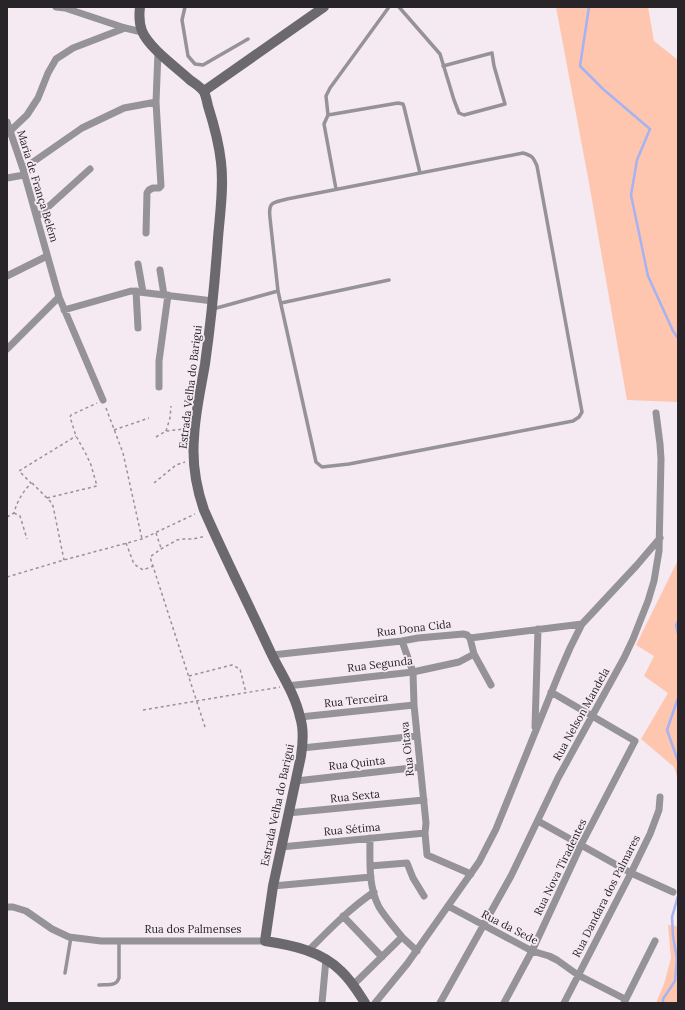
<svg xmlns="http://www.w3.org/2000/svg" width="685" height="1010" font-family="Lora,serif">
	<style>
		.green { fill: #ffc6af }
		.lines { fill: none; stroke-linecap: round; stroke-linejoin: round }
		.stream { stroke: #a5b3f2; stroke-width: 2.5 }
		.path { stroke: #999196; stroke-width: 1.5; stroke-dasharray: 3 3; stroke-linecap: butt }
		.lane { stroke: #959397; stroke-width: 3.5 }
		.street { stroke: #959397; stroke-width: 7 }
		.secondary { stroke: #6b686e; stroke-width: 10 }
		.labels { text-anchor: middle; stroke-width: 3.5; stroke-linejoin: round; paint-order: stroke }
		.street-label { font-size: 11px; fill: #282427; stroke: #f5eaf1 }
	</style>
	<rect width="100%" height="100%" fill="#f5eaf1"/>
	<path class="green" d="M556 7H648L654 41 678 60V402L627 400 589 183Z
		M678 560V780L674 767 641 739 668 693 644 676 654 656 636 645Z
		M668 925 678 926V1003H656L664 984 671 958Z"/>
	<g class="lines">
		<path class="stream" d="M589 7 580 66 603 89 650 129 637 160 631 195 648 276 673 331 678 338
			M678 621 676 625 678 634
			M678 698 667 730 678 761
			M663 1003V999L675 981 677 959 673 936 672 917 678 896"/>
		<path class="path" d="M106 408 123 453 142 539
			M114 430 149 418
			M166 431 170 418 171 406
			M156 437 166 431 184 429
			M32 483 50 501 53 506 64 560
			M154 483 176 465 185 462
			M47 498 97 486 91 465 86 454 76 436 70 417 71 415 97 403
			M14 513 20 516 27 539
			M7 517 14 513C17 501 23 492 31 483L19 471 76 436
			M156 533 161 548
			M126 543 134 564 143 570 153 566
			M7 577 64 560 142 539 195 514
			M189 676 232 665 240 669 246 693
			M143 710 280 687
			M205 727 150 557 161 549 177 540 182 539H193L206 536"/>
		<path class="lane" d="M185 7 182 20 188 56 195 64 203 65 248 39
			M399 7 440 54 454 100 459 113 464 115 505 104 494 66 492 53 443 66
			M328 115 398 103 403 104 404 107 420 173
			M523 153C533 156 533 157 537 166L582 412 579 417 573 421 349 464 322 467 316 462 278 291 270 218C268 201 273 203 287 199Z
			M336 189 324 124 328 115 326 96 330 88 389 7
			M281 303 389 280
			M213 309 278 291
			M65 973 71 937
			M99 985C107 984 116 987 119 978V941"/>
		<path class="street" d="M56 7 65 8 125 28 142 32
			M7 122 23 169 59 297 7 349
			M8 133 27 115 38 98 48 73 56 59 73 48 125 28
			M23 169 82 128 124 108 156 102
			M7 178 24 175
			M37 217 90 169
			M146 233 147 193 149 190 153 188H159L161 186 156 102 158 52
			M138 264 143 292
			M160 270 164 295
			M7 276 47 256
			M136 291 138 328
			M59 297 103 400
			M64 310 131 291 213 301
			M159 387V361L168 295
			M470 638 474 654 491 685
			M402 641 413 672 414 705 426 823 425 833 427 855 471 874
			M272 655 402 641 418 638 463 634 467 635 470 638 582 624
			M287 686 413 672 459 662 474 654
			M300 717 414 705
			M535 727 538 629
			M302 748 417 736
			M296 781 420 767
			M288 813 424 800
			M538 821 631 873 673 892
			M281 847 425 833
			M370 866 407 863 413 878 424 896
			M273 886 371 877
			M448 906 532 951 549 956 557 960 578 975 625 999
			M7 907H13L26 911 52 929 69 937 101 941H265
			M343 916 382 957
			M402 937 417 951
			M308 951C329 930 349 909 374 892
			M353 985 402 937C394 927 385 917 379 907 368 886 370 861 370 838
			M322 1003 326 959
			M375 1003 407 964 479 862 496 829 560 671 570 648 582 624 637 565 660 538
			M440 1003 511 876 558 778 624 658 633 639 648 601 654 581 659 551 661 459 660 444 656 413
			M504 1003 532 951 581 845 635 741 551 692
			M564 1003 631 873 650 834 659 810 660 797
			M624 1003 655 941"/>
		<path class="secondary" d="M140 7C139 15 139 23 142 31 149 48 176 67 190 80 194 83 201 87 204 92 206 96 207 102 208 106 214 125 219 143 221 162 224 187 220 213 218 238 215 280 211 322 205 364 201 388 195 413 194 438 192 463 196 487 204 510 225 558 249 605 271 653 281 674 295 694 300 717 304 729 303 743 301 756L273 886 265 941C292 945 321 951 341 971 351 980 358 992 365 1003
			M204 91 324 7"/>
	</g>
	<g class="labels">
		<g class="street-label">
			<text transform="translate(38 186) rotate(73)" y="4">Maria de França Belém</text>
			<text transform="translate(190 387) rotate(-83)" y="4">Estrada Velha do Barigui</text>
			<text transform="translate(414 628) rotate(-7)" y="4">Rua Dona Cida</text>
			<text transform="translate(380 664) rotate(-7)" y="4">Rua Segunda</text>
			<text transform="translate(356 700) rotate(-6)" y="4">Rua Terceira</text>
			<text transform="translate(581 714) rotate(-61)" y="4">Rua Nelson Mandela</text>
			<text transform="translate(407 749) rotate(-96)" y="4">Rua Oitava</text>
			<text transform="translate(357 763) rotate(-6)" y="4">Rua Quinta</text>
			<text transform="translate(355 796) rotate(-6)" y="4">Rua Sexta</text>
			<text transform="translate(277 805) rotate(-78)" y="4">Estrada Velha do Barigui</text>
			<text transform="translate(352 829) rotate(-5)" y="4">Rua Sétima</text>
			<text transform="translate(560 867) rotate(-64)" y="4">Rua Nova Tiradentes</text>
			<text transform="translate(606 896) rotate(-63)" y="4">Rua Dandara dos Palmares</text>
			<text transform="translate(510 927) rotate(27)" y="4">Rua da Sede</text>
			<text x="193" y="933">Rua dos Palmenses</text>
		</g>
	</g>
	<rect width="685" height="1010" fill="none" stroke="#282427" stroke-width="16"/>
</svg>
